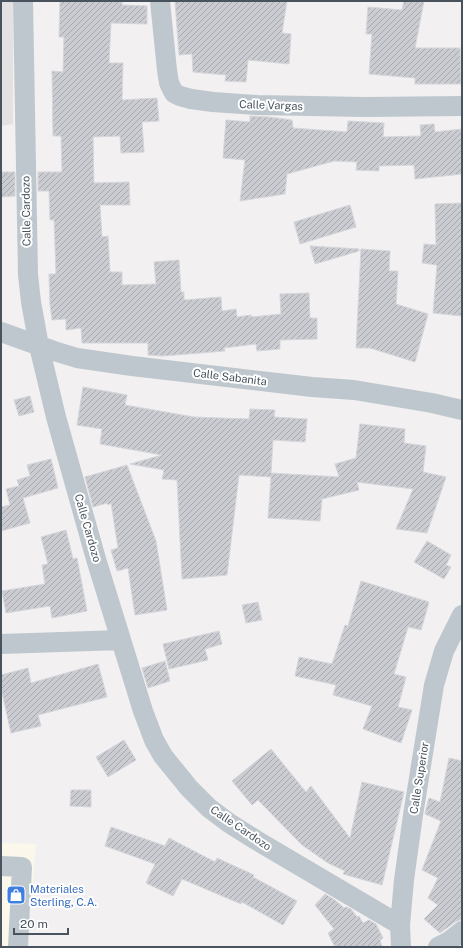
<svg xmlns="http://www.w3.org/2000/svg" width="463" height="948" font-family="'Public Sans',sans-serif">
	<style>
		.commercial { fill: #fcf7eb }
		.education { fill: #e3e1e2 }
		.building { fill: url(#building-hatch); stroke: #d4d6db }
		.lines { fill: none; stroke-linecap: round; stroke-linejoin: round }
		.minor { stroke: #bec7ce; stroke-width: 20 }
		.labels { text-anchor: middle; stroke-width: 4; stroke-linejoin: round; paint-order: stroke }
		.street-label { font-size: 11px; fill: #48535d; stroke: #fff }
		.shop-label { font-size: 11px; fill: #366cbe; stroke: #fff; text-anchor: start }
	</style>
	<defs>
		<pattern id="building-hatch" width="6" height="6" patternUnits="userSpaceOnUse"><rect width="6" height="6" fill="#caccd2"/><path d="M-1 1l2-2M0 6l6-6M5 7l2-2" fill="none" stroke="#a6a8ae"/></pattern>
	</defs>
	<rect width="100%" height="100%" fill="#f2f0f0"/>
	<path class="commercial" d="M1 843 36 844 27 947H1Z"/>
	<path class="education" d="M1 1H13V124L1 126Z"/>
	<path class="building" d="M60 1H122V5L147 6V24L111 23 109 63H123L122 100 157 98 159 121 142 122 144 152 121 153 120 136 93 137 94 183 129 182 130 205H100L102 237 108 236 110 272H122V285L156 284 154 262 179 260 181 292H184V300L221 297 222 311 236 309 237 317 251 315 252 317 281 314 280 294 309 293 310 318H317V339L280 340V349L257 351 256 344 224 348 225 351 163 356 148 355V343H82L81 328 66 330V319L52 320 50 305 49 274H56L54 220H50L49 191H38V172H62L61 136H53L52 71 63 72 64 37H59Z
		M175 1H287L282 33 291 34 289 64 248 60 246 82 225 81 226 75 193 72 192 54 179 55Z
		M404 1H424L415 48H460L461 84H415V78L369 74 372 34H366L368 7 402 10Z
		M250 116 269 117 292 120 293 128 347 132 348 121 384 123 383 137 421 136 420 125 434 124 435 132 462 129V174L415 179 414 165 379 166V171L356 170 357 162 334 161 287 174 285 194 240 201 245 160 223 158 226 120 250 122Z
		M1 172H15V196L1 197Z
		M462 203V316L433 313 437 265 422 263 424 244 436 245 435 204Z
		M350 205 356 227 300 244 294 222Z
		M310 246 359 249V251L315 264Z
		M361 249 390 251 389 271H398L396 304 428 314 415 362 370 348H356Z
		M83 387 127 395 125 405 194 417 249 419 250 409 275 410 274 417 307 419 305 442 273 440 271 473 339 477 335 464 356 458 360 424 405 429 404 443 426 446 423 472 446 477 427 533 396 529 413 489 357 482 359 490 322 499 320 521 268 518 271 477 239 475 227 575 182 579 177 480 162 479 164 470 130 464 162 455 100 444 102 429 77 425Z
		M30 396 34 412 19 416 14 400Z
		M51 459 58 488 23 498 30 523 1 531V507L10 505 6 489 19 486 17 480 30 476 27 465Z
		M127 465 156 541 167 610 135 615 128 568 117 571 111 550 118 548 111 503 108 505 107 503 93 507 85 477Z
		M66 530 73 559 77 558 87 611 52 618 50 606 6 613 2 591 45 584 42 565 48 564 41 537Z
		M427 541 451 555 446 565 451 567 444 579 414 562Z
		M361 581 429 602 421 630 408 627 394 674 406 677 398 707 412 710 401 743 363 729 372 706 333 695 336 685 295 676 299 657 332 664 345 625 348 626Z
		M258 602 262 620 246 623 242 605Z
		M219 631 222 644 205 649 208 660 169 669 163 644Z
		M165 661 170 681 148 688 142 668Z
		M98 664 107 697 38 715 41 726 11 733 1 688V675L28 668 31 683Z
		M124 740 136 760 108 777 96 757Z
		M271 749 306 792 311 786 350 838 362 782 404 792 382 885 343 874 345 871 328 863 302 845 258 800 252 805 232 781Z
		M449 758 462 761V919L455 922 440 933 424 919 438 905 428 898 438 878 422 870 441 821 425 814V813L429 798 440 802Z
		M71 790H91V807L70 806Z
		M111 827 165 846 169 838 215 862 217 858 254 875 253 877 297 901 283 925 242 902 241 904 182 879 173 896 146 883 155 864 105 846Z
		M325 894 335 900 344 908 346 907 351 909 357 917 359 916 363 923 369 920 376 924 383 938 380 940 382 947H335L328 933 334 929 315 905Z"/>
	<g class="lines">
		<path class="minor" d="M23 1 28 275 31 302 39 346 56 417 96 559 143 711 154 740 163 756 189 788 209 808 229 823 256 840 400 925
			M160 1 167 70 169 83 174 93 180 96 191 99 213 102 257 105 364 107 462 106
			M1 332 54 351 77 358 132 366 312 387 354 390 432 403 462 410
			M1 644 121 640
			M1 866 22 867 18 947
			M401 947 400 925 404 880 413 815 434 685 444 651 462 615
			M438 947 448 942 462 931"/>
	</g>
	<defs>
		<g id="shop-square" transform="scale(1)"><rect x="-9" y="-9" width="18" height="18" rx="4" fill="#3f7fe0" stroke="#fff"/><path d="M-5-2.5h2.3a2.7 3.5 0 0 1 5.4 0H5L5.5 6h-11ZM-1.5-2.5h3a1.5 2.3 0 0 0-3 0Z" fill="#fff"/></g>
	</defs>
	<g fill-rule="evenodd">
		<use href="#shop-square" x="16" y="895"/>
	</g>
	<g class="labels">
		<g class="street-label">
			<text transform="translate(271 105) rotate(2)" y="4">Calle Vargas</text>
			<text transform="translate(26 211) rotate(-91)" y="4">Calle Cardozo</text>
			<text transform="translate(230 377) rotate(7)" y="4">Calle Sabanita</text>
			<text transform="translate(88 528) rotate(74)" y="4">Calle Cardozo</text>
			<text transform="translate(419 778) rotate(-81)" y="4">Calle Superior</text>
			<text transform="translate(241 828) rotate(34)" y="4">Calle Cardozo</text>
		</g>
		<g class="shop-label">
			<text x="30" y="893">Materiales<tspan x="30" dy="13">Sterling, C.A.</tspan></text>
		</g>
	</g>
	<rect width="463" height="948" fill="none" stroke="#48535d" stroke-width="4"/>
	<path d="M14 928v6h54v-6" fill="none" stroke="#48535d" stroke-width="2"/>
	<text x="20" y="928" font-size="12" fill="#48535d" stroke="#ffffff" stroke-width="3" paint-order="stroke">20 m</text>
</svg>
